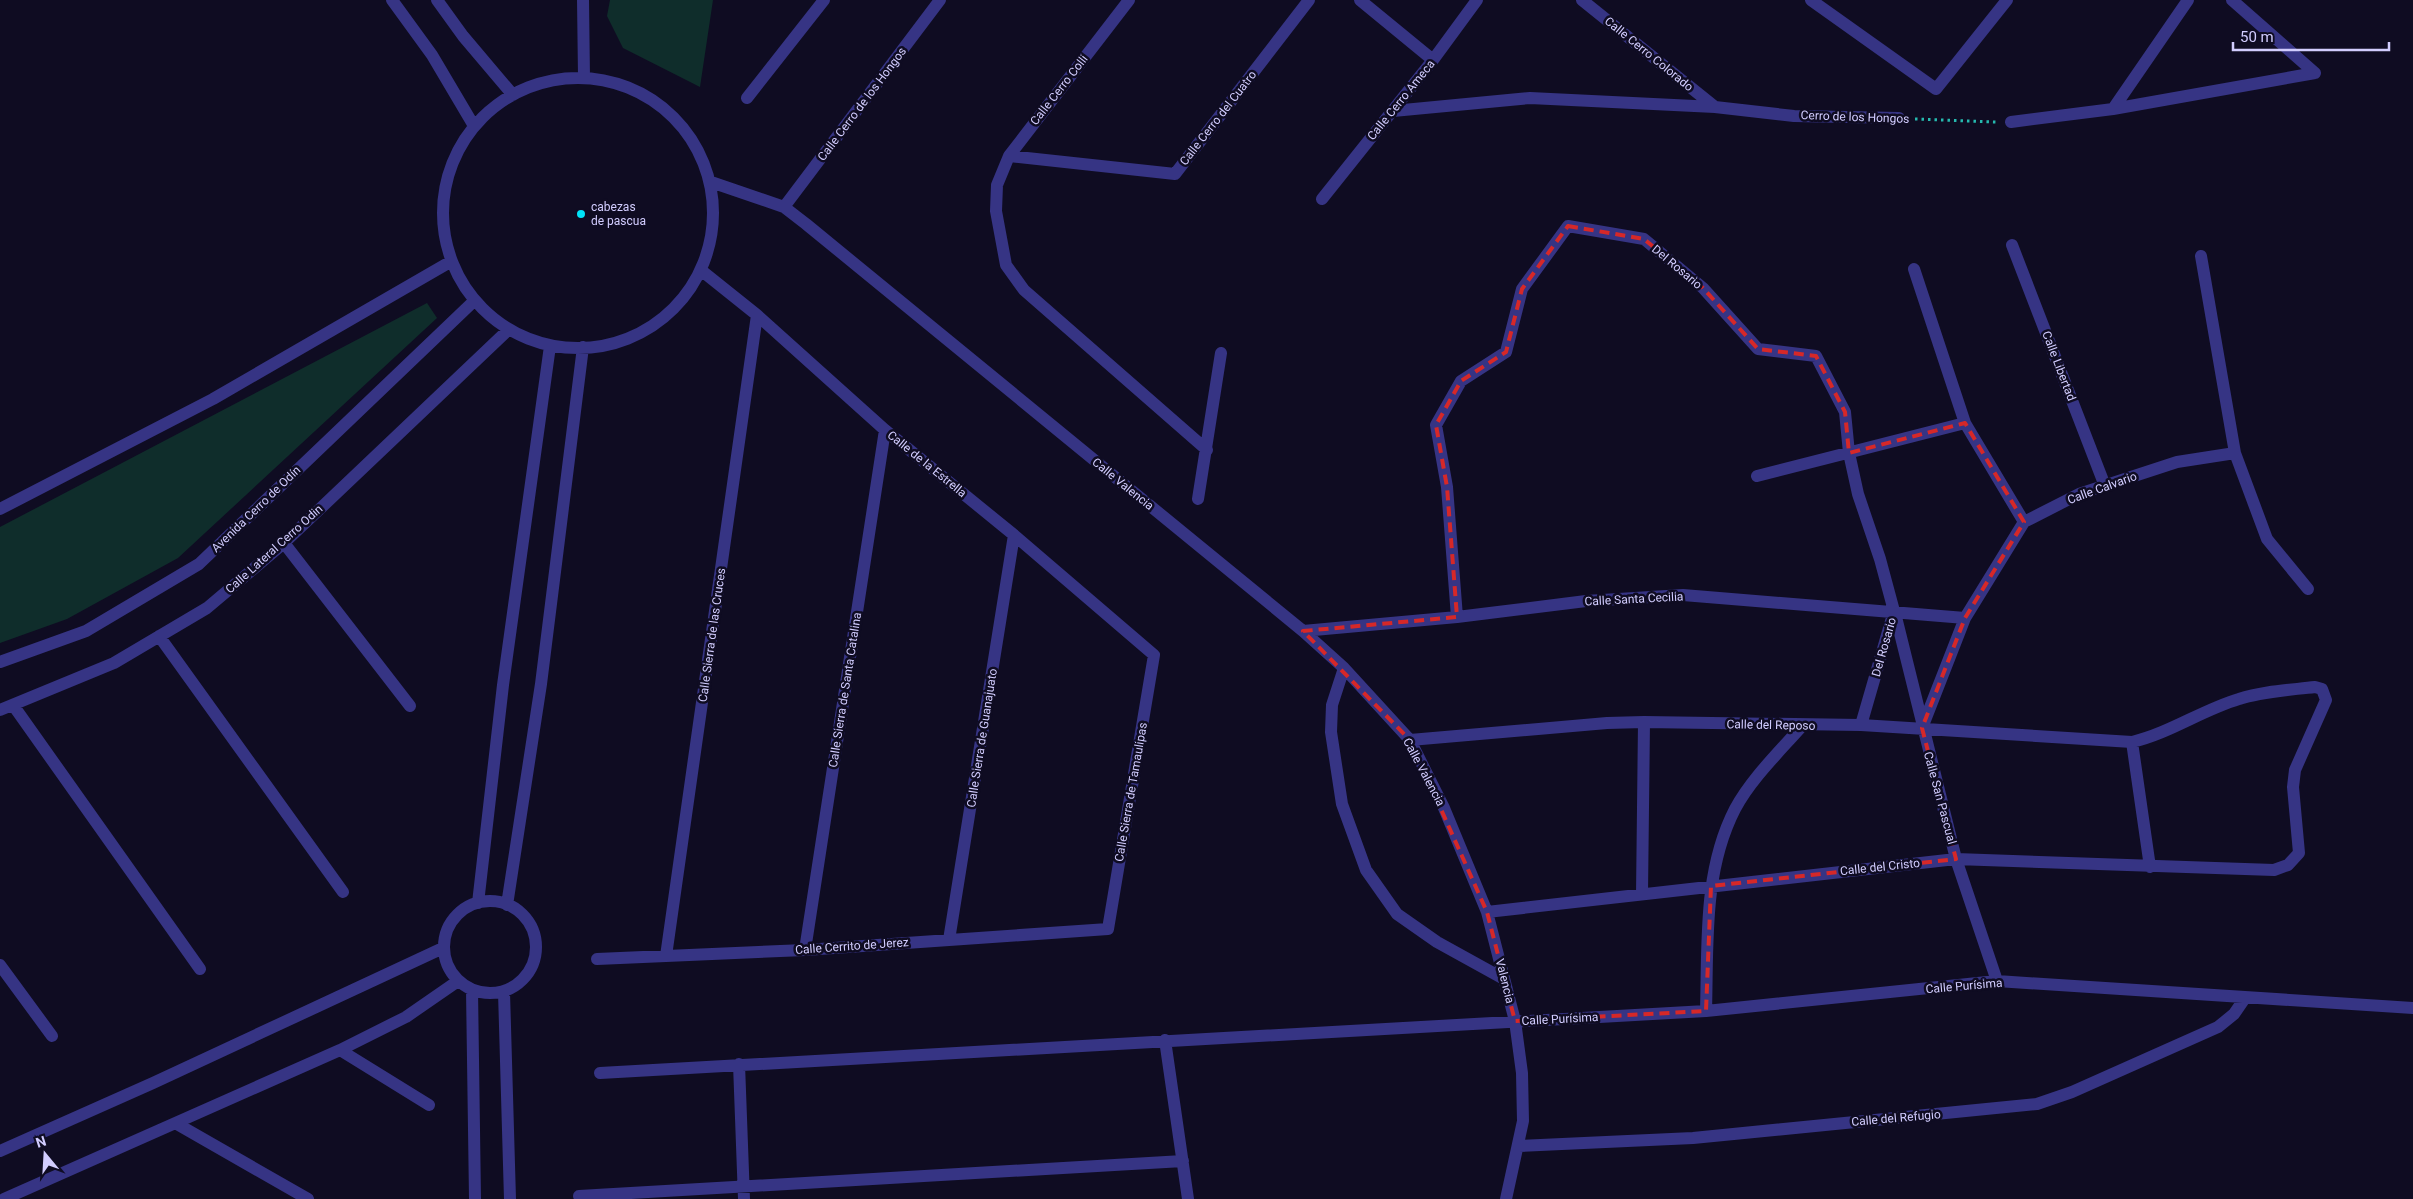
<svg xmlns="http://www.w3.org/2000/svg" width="2413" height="1199" font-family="Roboto,sans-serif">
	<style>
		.green { fill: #0f2d2b }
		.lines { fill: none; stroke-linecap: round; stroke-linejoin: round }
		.path { stroke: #26baaf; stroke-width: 3; stroke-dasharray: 2.5 4; stroke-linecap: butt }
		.minor { stroke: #363484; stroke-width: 12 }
		.marked { fill: none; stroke: #d62828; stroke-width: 4; stroke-dasharray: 10 6; stroke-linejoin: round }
		.poi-dot { fill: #00e3f8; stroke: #0f0c22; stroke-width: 2 }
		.labels { text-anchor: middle; stroke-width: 5; stroke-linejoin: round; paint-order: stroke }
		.street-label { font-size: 12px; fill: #d2cdff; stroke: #0f0c22 }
		.poi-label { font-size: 12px; fill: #d2cdff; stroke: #0f0c22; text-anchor: start }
	</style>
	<rect width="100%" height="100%" fill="#0f0c22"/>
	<path class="green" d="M610 0H713L700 87 623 48 607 16Z
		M427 303 437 318 178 558 67 619 0 643V527Z"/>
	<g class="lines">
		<path class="path" d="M1915 119 1996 122"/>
		<path class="minor" d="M392 0 432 55 474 126
			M437 0 463 36 513 95
			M583 0 584 77
			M1129 0 1009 156 997 185 996 211 1006 265 1024 290 1207 450
			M1360 0 1433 60
			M1582 0 1715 107
			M1811 0 1936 89 2007 0
			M2232 0 2315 73
			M443 213a135 135 0 1 1 270 0a135 135 0 1 1-270 0Z
			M747 98 824 0
			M2113 109 2188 0
			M1393 111 1530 98 1715 107 1794 116 1899 118
			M2011 122 2113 109 2315 73
			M1009 156 1175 174 1309 0
			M711 182 784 207 806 224 1303 631 1344 668 1410 740 1444 808 1487 912 1515 1021 1522 1073 1523 1121 1506 1199
			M1322 199 1433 60 1477 0
			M784 207 940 0
			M2012 245 2105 486
			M2201 256 2235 453
			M1914 269 1965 423
			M1757 476 1965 423 2024 522
			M1198 499 1221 353
			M0 509 213 399 450 262
			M284 543 410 706
			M1895 613 1956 859 1997 981
			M1457 617 1447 487 1436 425 1461 381 1506 352 1522 289 1568 226 1644 239 1703 288 1758 349 1816 356 1845 412 1849 453 1858 494 1880 559 1894 611 1861 725
			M1303 631 1457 617 1586 601 1683 595 1965 618
			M159 636 343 892
			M0 662 86 631 199 564 474 301
			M1344 668 1332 705 1331 732 1342 804 1366 870 1397 914 1437 942 1504 979
			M13 705 200 969
			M0 710 114 663 207 608 284 543 508 330
			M1922 728 1965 618 2024 522 2079 494 2177 462 2235 453 2267 539 2308 589
			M1410 740 1607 723 1644 722 1861 725 2132 742C2170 733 2202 710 2239 699 2263 691 2290 690 2315 687L2322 689 2326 700 2295 770 2293 787 2299 853 2288 865 2274 870 1956 859 1487 912
			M2132 742 2150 867
			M1642 894 1644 722
			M444 947a46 46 0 1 1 92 0a46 46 0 1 1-92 0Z
			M478 903 503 685 550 346
			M507 905 541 684 583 347
			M949 940 1014 535
			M805 950 885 430
			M666 956 757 315
			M597 959 805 950 1108 929 1154 655 1014 535 885 430 757 315 702 271
			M0 965 52 1036
			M472 990 475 1199
			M504 992 510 1199
			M1706 1011C1708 944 1703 871 1735 809 1751 779 1779 752 1802 726
			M1165 1040 1188 1199
			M340 1050 429 1105
			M739 1064 744 1199
			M600 1073 1706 1011 1997 981 2413 1008
			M177 1124 308 1199
			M1519 1146 1693 1138 2037 1104 2072 1092 2218 1027 2234 1014 2245 998
			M0 1151 153 1083 443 948
			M579 1196 1183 1161
			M4 1199 340 1050 406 1017 458 981"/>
	</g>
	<path class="marked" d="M1568 226 1644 239 1703 288 1758 349 1816 356 1845 412 1849 453 1965 423 2024 522 1965 618 1922 728 1956 859 1711 886 1706 1011 1515 1021 1487 912 1410 740 1303 631 1457 617 1447 487 1436 425 1461 381 1506 352 1522 289Z"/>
	<circle class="poi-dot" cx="581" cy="214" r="5"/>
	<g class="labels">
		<g class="street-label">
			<text transform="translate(1649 54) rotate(39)" y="4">Calle Cerro Colorado</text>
			<text transform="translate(1059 90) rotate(-52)" y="4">Calle Cerro Colli</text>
			<text transform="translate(1401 100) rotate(-51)" y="4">Calle Cerro Ameca</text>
			<text transform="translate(862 104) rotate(-53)" y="4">Calle Cerro de los Hongos</text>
			<text transform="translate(1855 117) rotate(2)" y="4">Cerro de los Hongos</text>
			<text transform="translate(1218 118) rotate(-52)" y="4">Calle Cerro del Cuatro</text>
			<text transform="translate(1677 267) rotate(40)" y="4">Del Rosario</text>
			<text transform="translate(2059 366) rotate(69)" y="4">Calle Libertad</text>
			<text transform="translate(927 464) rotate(39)" y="4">Calle de la Estrella</text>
			<text transform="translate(1123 484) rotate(39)" y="4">Calle Valencia</text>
			<text transform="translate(2102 488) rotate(-20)" y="4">Calle Calvario</text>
			<text transform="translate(256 509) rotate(-44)" y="4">Avenida Cerro de Odín</text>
			<text transform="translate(274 549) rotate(-42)" y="4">Calle Lateral Cerro Odin</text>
			<text transform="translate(1634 599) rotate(-3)" y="4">Calle Santa Cecilia</text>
			<text transform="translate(712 635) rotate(-82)" y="4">Calle Sierra de las Cruces</text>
			<text transform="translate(1884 647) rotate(-74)" y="4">Del Rosario</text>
			<text transform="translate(845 690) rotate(-81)" y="4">Calle Sierra de Santa Catalina</text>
			<text transform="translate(1771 725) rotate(1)" y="4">Calle del Reposo</text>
			<text transform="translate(982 738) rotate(-81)" y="4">Calle Sierra de Guanajuato</text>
			<text transform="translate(1424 772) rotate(62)" y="4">Calle Valencia</text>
			<text transform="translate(1131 792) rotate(-80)" y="4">Calle Sierra de Tamaulipas</text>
			<text transform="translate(1940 798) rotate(75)" y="4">Calle San Pascual</text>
			<text transform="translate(1880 867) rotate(-6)" y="4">Calle del Cristo</text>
			<text transform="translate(852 946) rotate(-4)" y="4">Calle Cerrito de Jerez</text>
			<text transform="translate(1505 981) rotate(76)" y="4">Valencia</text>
			<text transform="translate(1964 986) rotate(-5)" y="4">Calle Purísima</text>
			<text transform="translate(1560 1019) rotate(-3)" y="4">Calle Purísima</text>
			<text transform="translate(1896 1118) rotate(-5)" y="4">Calle del Refugio</text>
		</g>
		<g class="poi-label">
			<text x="591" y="211">cabezas<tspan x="591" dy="14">de pascua</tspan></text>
		</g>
	</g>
	<g transform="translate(45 1154) rotate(342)" stroke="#0f0c22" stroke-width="4" paint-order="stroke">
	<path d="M0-4L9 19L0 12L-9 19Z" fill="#d2cdff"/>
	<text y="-8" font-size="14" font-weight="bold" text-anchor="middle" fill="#d2cdff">N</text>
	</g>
	<path d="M2233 42v8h156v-8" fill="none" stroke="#d2cdff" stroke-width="2.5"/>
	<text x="2240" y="42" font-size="15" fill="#d2cdff" stroke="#0f0c22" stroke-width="4" paint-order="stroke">50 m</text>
</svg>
